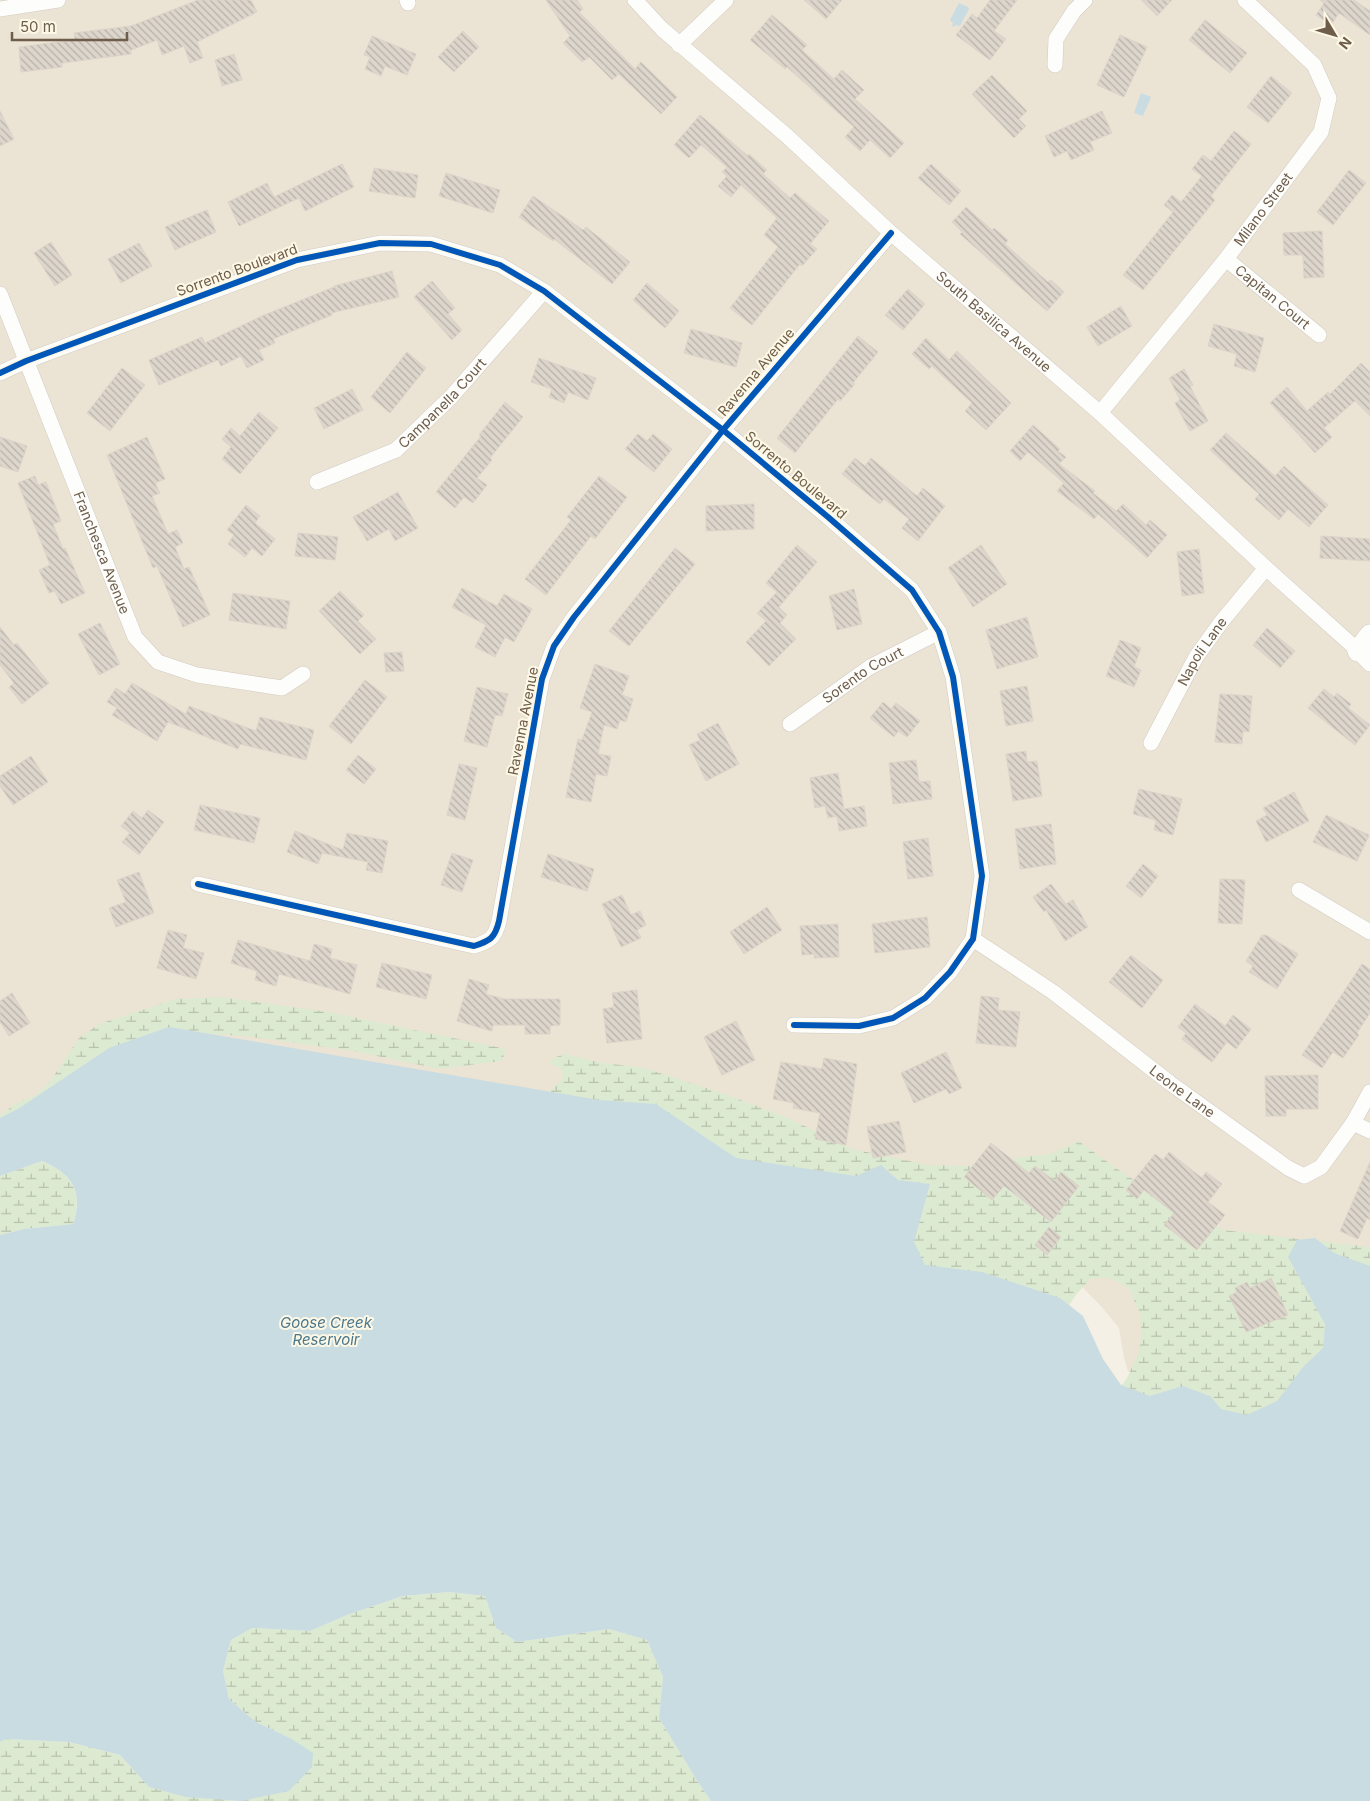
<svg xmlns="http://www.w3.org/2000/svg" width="1370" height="1801" font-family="Inter,sans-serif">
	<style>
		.residential { fill: #ebe3d3 }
		.wetland { fill: url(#wetland-marsh) }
		.water { fill: #c9dce2 }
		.building { fill: url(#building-back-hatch); stroke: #dcd4c9 }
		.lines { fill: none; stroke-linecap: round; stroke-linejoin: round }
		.street-casing { stroke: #d2ccc2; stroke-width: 16 }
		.secondary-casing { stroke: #d3cec3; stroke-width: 22 }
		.street { stroke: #fdfdfb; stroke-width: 15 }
		.secondary { stroke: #fdfdfb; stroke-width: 21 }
		.cycleway-casing { stroke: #fdf8e6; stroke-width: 9 }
		.cycleway { stroke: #0057b8; stroke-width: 6 }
		.labels { text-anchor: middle; stroke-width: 4; stroke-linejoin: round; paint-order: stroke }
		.street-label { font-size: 14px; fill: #6e5d4a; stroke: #fdf8e6 }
		.water-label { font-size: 15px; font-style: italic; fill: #4c788d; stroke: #fdf8e6 }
	</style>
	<defs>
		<pattern id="wetland-marsh" width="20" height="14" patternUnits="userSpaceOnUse" patternTransform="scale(1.25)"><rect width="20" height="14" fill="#ddead2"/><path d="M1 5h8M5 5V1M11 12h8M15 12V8" fill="none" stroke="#b7c1ac"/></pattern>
		<pattern id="building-back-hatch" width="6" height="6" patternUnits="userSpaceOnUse" patternTransform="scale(1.25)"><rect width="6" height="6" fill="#ddd6cc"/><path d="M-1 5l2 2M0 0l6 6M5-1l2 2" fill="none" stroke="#b7b1a8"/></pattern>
	</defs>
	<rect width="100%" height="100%" fill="#f4f0e6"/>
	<path class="residential" d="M0 0H1370V1266L1143 1380 1128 1371 1124 1358 1119 1328 1100 1305 1064 1269 595 1091 18 1109 0 1118Z"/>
	<path class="wetland" d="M222 997 328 1012 506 1049 502 1061 439 1069 353 1051 245 1036 167 1031 0 1134V1116L15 1104 36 1095 51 1080 79 1038 99 1024 176 999Z
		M565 1054 598 1062 644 1068 725 1094 788 1118 852 1149 928 1165 997 1167 1015 1158 1050 1154 1078 1141 1126 1175 1185 1210 1223 1230 1370 1247V1471L1119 1389 1127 1378 1138 1354 1142 1336 1140 1315 1129 1288 1109 1278 1090 1279 1076 1295 1064 1312 1065 1324 535 1122 549 1092 563 1078 561 1068 548 1063 556 1057Z
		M42 1161C73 1175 83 1191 73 1224L24 1229 0 1235V1176Z
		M449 1592 485 1596 496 1628 517 1642 609 1629 647 1640 663 1677 659 1718 696 1779 711 1801H0V1742L6 1739 69 1742 120 1755 149 1787 292 1739 256 1722 229 1699 223 1671 231 1640 252 1628 310 1631 347 1615 403 1596Z"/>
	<path class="water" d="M959 3 968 7 969 9 960 26 955 25 954 27 952 26 953 23 950 20Z
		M1141 93 1151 97 1143 116 1134 113Z
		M169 1027 599 1100 656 1104 736 1158 856 1176 881 1165 898 1180 930 1184 914 1242 925 1265 982 1272 1060 1298 1083 1316 1103 1359 1121 1385 1150 1396 1183 1386 1210 1396 1221 1409 1247 1415 1277 1401 1304 1366 1323 1348 1325 1324 1288 1257 1297 1240 1315 1238 1334 1253 1370 1266V1801H711L696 1779 659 1718 663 1677 647 1640 609 1629 517 1642 496 1628 485 1596 449 1592 403 1596 347 1615 310 1631 252 1628 231 1640 223 1671 229 1699 256 1722 292 1739 313 1753 312 1767 289 1791 241 1801 186 1797 149 1787 120 1755 69 1742 6 1739 0 1742V1235L24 1229 73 1224C84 1191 72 1174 42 1161L0 1176V1118L18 1109 109 1048Z"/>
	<path class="building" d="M198 0H251L257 12 197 42 203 58 190 63 184 46 162 55 157 40 131 50V54L62 63V67L21 72 19 47 75 40 74 33 131 26Z
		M546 0H577L583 9 579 12 635 69 641 62 677 97 661 114 619 74 612 80 589 57 582 62 563 43 570 36Z
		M804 0H842L826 19Z
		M990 0H1017L994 31 1006 39 990 60 956 35 972 14 977 18Z
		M1141 0H1172L1157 16Z
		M1320 0H1354L1370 11V35L1339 13 1331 25 1316 15 1324 3Z
		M772 15 807 45 802 50 834 79 842 70 864 90 855 99 904 143 890 158 870 140 860 151 845 137 854 127 787 67 785 69 750 40Z
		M1205 20 1247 53 1230 73 1189 40Z
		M463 31 479 47 454 72 438 57Z
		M1120 35 1147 47 1124 97 1097 85Z
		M372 36 416 54 407 75 385 66 381 76 365 69 370 57 364 55Z
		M234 54 242 80 222 86 215 60Z
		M992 75 1027 111 1019 119 1026 126 1014 138 972 94Z
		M1271 76 1292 93 1268 123 1247 107Z
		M0 111 14 139 0 146Z
		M1102 111 1112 133 1090 142 1094 150 1071 160 1067 151 1054 157 1045 136Z
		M700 115 748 156 749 154 767 170 763 174 790 198 795 193 829 221 810 244 817 249 802 266 800 264 752 325 730 308 778 247 764 235 777 218 741 185 731 197 718 186 727 176 722 172 727 167 701 145 689 158 674 145Z
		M1234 131 1251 144 1211 196 1215 200 1143 290 1123 275 1173 212 1164 205 1172 195 1181 202 1202 176 1192 169 1203 155 1211 161Z
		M342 164 354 187 305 211 299 198 239 226 228 202 267 183 274 197Z
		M931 164 961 191 949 205 918 178Z
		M374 168 418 175 415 198 369 191Z
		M1349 170 1366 183 1333 225 1317 212Z
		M446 173 500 190 493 213 439 196Z
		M533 196 583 230 586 227 630 262 612 284 554 239 553 241 519 217Z
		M966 207 992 230 994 228 1008 240 1005 244 1048 282 1051 280 1064 292 1047 311 960 234 962 232 952 222Z
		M207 210 216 232 175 250 165 227Z
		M1322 231 1324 277 1304 278 1303 255H1284L1283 233Z
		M51 242 72 275 55 286 34 253Z
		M139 243 152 266 121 283 108 259Z
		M392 271 399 297 331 313 332 315 273 339 275 343 259 350 264 360 247 368 241 356 221 366 218 360 159 385 149 360 202 337 205 343 262 316 334 287V286Z
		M432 281 455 308 448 314 462 330 452 340 414 297Z
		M647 283 679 311 665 328 633 300Z
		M908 289 925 304 903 330 885 315Z
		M1121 306 1132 326 1098 346 1087 327Z
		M1214 324 1264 338 1255 372 1234 366 1237 354 1208 346Z
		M691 329 742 343 736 367 684 353Z
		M858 336 878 352 853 383 855 384 840 401 838 399 795 453 777 438Z
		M926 338 949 360 957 351 1011 403 986 430 965 411 972 403 932 366 929 369 912 354Z
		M407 352 426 368 390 413 371 397Z
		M539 358 596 378 588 400 568 392 564 403 549 397 552 389 531 382Z
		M1361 363 1370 372V416L1355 401 1324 428 1332 437 1315 453 1270 403 1287 387 1307 411 1328 392 1330 394Z
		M122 368 145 385 110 431 87 413Z
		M1184 369 1193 385 1190 386 1208 421 1190 431 1175 403 1180 400 1169 378Z
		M352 389 363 410 324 429 314 408Z
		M505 402 523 417 490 458 492 460 477 478 487 485 473 503 464 497 455 508 436 492 481 436 479 435Z
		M259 412 278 428 240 474 222 459 231 447 222 439 231 428 240 436Z
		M1033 425 1060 449 1058 451 1066 457 1059 464 1095 491 1093 493 1116 511 1123 504 1146 525 1150 520 1167 535 1147 558 1098 514 1094 519 1057 491 1064 483 1028 452 1020 461 1010 451Z
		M1226 433 1275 476 1284 466 1328 505 1309 527 1288 509 1279 520 1255 499 1259 494 1210 450Z
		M638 434 647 441 653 434 672 449 654 472 625 449Z
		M0 437 27 446 18 472 0 466Z
		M147 437 165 479 155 483 160 493 152 496 168 534 177 530 183 543 175 547 184 569 189 567 210 615 183 627 157 566 153 568 107 455Z
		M855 458 865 466 871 458 917 496 923 488 945 506 918 541 902 528 909 519 884 499 880 504 842 474Z
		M35 476 38 485 46 482 61 521 53 524 63 549 65 548 85 593 61 604 55 591 49 593 39 570 50 565 18 483Z
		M599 476 627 497 595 539 591 536 546 595 525 579 571 520 567 517Z
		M398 492 418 528 395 541 389 529 367 541 353 517Z
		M754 504V529L706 531V506Z
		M246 505 260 516 255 523 275 539 262 556 252 548 245 557 228 544 234 535 227 530Z
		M298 533 338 537 335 560 295 556Z
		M1321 536 1370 539V561L1320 558Z
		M797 545 817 562 779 607 787 615 780 623 796 639 769 666 746 642 766 621 757 613 777 592 766 583Z
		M981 545 1007 584 973 607 948 568Z
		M675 548 695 564 629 646 609 631Z
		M1199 549 1204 593 1182 596 1177 552Z
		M462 588 497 606 504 594 532 609 514 642 505 637 495 657 475 647 486 625 452 607Z
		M854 589 862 624 837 630 829 596Z
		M340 591 364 615 358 621 376 639 360 654 319 611Z
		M233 593 290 601 286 629 229 620Z
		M1027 617 1038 657 997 669 986 630Z
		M100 623 120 664 99 675 78 634Z
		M0 627 14 645 17 643 49 683 22 704 9 687 14 683 0 665Z
		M1267 628 1295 651 1280 668 1253 645Z
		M1120 640 1141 648 1134 667 1141 670 1134 687 1106 676Z
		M402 652 404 671 386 672 384 653Z
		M595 664 629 676 622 695 633 699 626 722 620 720 617 729 604 725 598 754 611 756 607 776 596 774 591 802 566 797 578 739 582 740 592 712 580 708Z
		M365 680 387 697 351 744 329 726Z
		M132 683 186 714 189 706 256 731 260 717 314 730 306 760 240 744 238 749 168 722 157 741 112 715 117 708 107 702 116 688 125 694Z
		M1027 686 1033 721 1006 726 1000 691Z
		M477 687 508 694 502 716 495 715 487 747 464 741Z
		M1324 689 1334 697 1337 693 1351 704 1348 708 1370 725 1355 745 1308 708Z
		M1220 694 1252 696 1249 732 1243 731 1242 744 1215 742Z
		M883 702 891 709 896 703 920 721 907 737 898 731 894 737 870 718Z
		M718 723 739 764 706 781 689 745 700 740 697 734Z
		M1026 751 1027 762 1037 761 1042 796 1013 801 1006 754Z
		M358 755 376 769 364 784 346 770Z
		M31 756 48 782 13 805 0 786V776Z
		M916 760 919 782 930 781 932 799 893 804 889 763Z
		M459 764 477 768 465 820 447 815Z
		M838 773 844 809 864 806 867 826 839 831 837 816 828 818 825 806 815 808 810 778Z
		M1139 789 1182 799 1173 835 1154 830 1156 820 1133 814Z
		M1294 792 1309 821 1266 842 1256 821 1267 815 1263 808Z
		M200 805 260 818 254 843 194 830Z
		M148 810 164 822 139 855 122 842 130 833 121 826 133 811 142 818Z
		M1326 815 1369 835 1357 861 1313 842Z
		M1051 824 1056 864 1020 869 1015 829Z
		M295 831 343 850 347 833 388 841 382 873 366 870 368 862 322 853 318 864 287 852Z
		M928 838 933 876 908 879 903 842Z
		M452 853 473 860 462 892 441 885Z
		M548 854 594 869 587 891 541 877Z
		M1143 864 1158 876 1141 898 1126 886Z
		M139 872 154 913 116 927 109 908 126 902 117 880Z
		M1220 879 1245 880 1242 924 1218 923Z
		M1051 884 1066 904 1073 900 1088 927 1065 941 1046 910 1044 912 1033 897Z
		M622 895 631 915 640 911 646 925 637 930 641 938 621 947 602 904Z
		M767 907 782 930 744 954 730 932Z
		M927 917 930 947 875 953 872 924Z
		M838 924 839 957 814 958 815 954 802 955 800 926Z
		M168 930 187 935 183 948 204 953 196 979 157 968Z
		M1262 935H1266L1298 954 1277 989 1249 972 1253 966 1246 961Z
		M238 940 310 961 314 944 332 949 330 958 357 965 350 994 279 974 276 986 255 980 257 971 231 963Z
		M1131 955 1163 980 1142 1008 1109 982Z
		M382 963 432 975 426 999 376 987Z
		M1362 964 1370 969V1013L1357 1033 1359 1035 1343 1058 1333 1052 1322 1068 1302 1055Z
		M469 979 489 985 486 994 504 999H560V1025L550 1026V1034H525V1025H493L492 1031 457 1021Z
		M637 990 642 1039 607 1043 603 1009 614 1007 612 993Z
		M12 993 30 1023 9 1036 0 1022V1001Z
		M981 996 999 998 998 1010 1020 1012 1016 1047 976 1043Z
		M1195 1004 1225 1026 1233 1015 1251 1029 1236 1049 1227 1042 1212 1062 1182 1039 1186 1033 1178 1027Z
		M736 1021 755 1060 722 1075 704 1037Z
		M946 1052 962 1088 949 1094 946 1089 914 1103 901 1073Z
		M824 1058 857 1064 846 1145 815 1139 820 1113 793 1108 794 1103 773 1099 781 1062 822 1069Z
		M1318 1075V1109H1286V1116H1266L1265 1076Z
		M899 1121 906 1152 873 1158 867 1127Z
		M991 1143 1029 1173 1035 1166 1055 1181 1061 1172 1079 1186 1051 1222 1004 1186 992 1200 964 1177Z
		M1169 1152 1202 1178 1206 1172 1222 1184 1208 1202 1225 1215 1197 1250 1164 1225 1174 1213 1144 1190 1137 1199 1126 1190 1155 1154 1163 1160Z
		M1370 1162V1220L1367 1218 1358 1239 1340 1231Z
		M1049 1227 1061 1237 1047 1255 1035 1245Z
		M1271 1278 1288 1315 1246 1332 1229 1296 1237 1292 1235 1288 1247 1282 1250 1288Z"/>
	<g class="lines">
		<g class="street-casing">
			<g id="street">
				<path d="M407 0 408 3"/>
				<path id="s1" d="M635 0 662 29 787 136 891 233 1100 413 1266 568 1353 646 1370 664"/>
				<path d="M0 9 58 0"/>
				<path d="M679 45 726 0"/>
				<path d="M1055 65 1056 39 1074 11 1085 0"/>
				<path id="s2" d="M1226 259 1319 335"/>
				<path id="s3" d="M0 294 135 637 158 662 197 675 282 688 303 674"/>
				<path d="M0 373 26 361 297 260 380 243 431 244 500 265 544 291 723 430 828 517 912 590 939 632 953 677 982 876 973 939 950 972 925 998 893 1018 859 1026 794 1025"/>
				<path id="s4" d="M1100 413 1226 259 1321 132 1329 98 1314 65 1245 0"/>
				<path id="s5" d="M317 482 396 450 451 397 544 291"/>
				<path id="s6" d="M790 724 870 667 939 632"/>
				<path id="s7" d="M1151 743 1196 657 1222 621 1266 568"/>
				<path d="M198 884 474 946C490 941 495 938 499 921L542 679 554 646 574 617 723 430 891 233"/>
				<path d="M1299 890 1370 932"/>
				<path id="s8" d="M973 939 1053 992 1170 1083 1288 1168 1304 1176 1321 1167 1353 1123 1370 1092"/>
				<path d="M1353 1123 1370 1131"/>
			</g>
		</g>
		<g class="secondary-casing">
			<path id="secondary" d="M1358 651 1370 635"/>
		</g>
		<use href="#street" class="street"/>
		<use href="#secondary" class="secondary"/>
		<g class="cycleway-casing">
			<path id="cycleway" d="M0 373 26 361 297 260 380 243 431 244 500 265 544 291 723 430 828 517 912 590 939 632 953 677 982 876 973 939 950 972 925 998 893 1018 859 1026 794 1025
				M198 884 474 946C490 941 495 938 499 921L542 679 554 646 574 617 723 430 891 233"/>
		</g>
		<use href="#cycleway" class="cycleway"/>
	</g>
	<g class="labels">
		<g class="street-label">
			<text dy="5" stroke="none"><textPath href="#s4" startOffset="261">Milano Street</textPath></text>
			<text transform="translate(237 270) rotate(-20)" y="5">Sorrento Boulevard</text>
			<text dy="5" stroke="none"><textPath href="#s2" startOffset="60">Capitan Court</textPath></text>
			<text dy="5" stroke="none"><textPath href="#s1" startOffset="482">South Basilica Avenue</textPath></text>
			<text transform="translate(756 372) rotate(-50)" y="5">Ravenna Avenue</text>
			<text dy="5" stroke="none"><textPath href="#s5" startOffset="151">Campanella Court</textPath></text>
			<text transform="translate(796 475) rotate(40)" y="5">Sorrento Boulevard</text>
			<text dy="5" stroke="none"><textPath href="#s3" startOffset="278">Franchesca Avenue</textPath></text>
			<text dy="5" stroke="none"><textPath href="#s7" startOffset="105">Napoli Lane</textPath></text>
			<text dy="5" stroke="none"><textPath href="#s6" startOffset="88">Sorento Court</textPath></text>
			<text transform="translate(523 721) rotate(-79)" y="5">Ravenna Avenue</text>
			<text dy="5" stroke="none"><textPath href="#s8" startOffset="259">Leone Lane</textPath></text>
		</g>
		<g class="water-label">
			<text x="326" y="1328">Goose Creek<tspan x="326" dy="17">Reservoir</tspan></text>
		</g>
	</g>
	<g transform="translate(1335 35) rotate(128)" stroke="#fdf8e6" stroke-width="4" paint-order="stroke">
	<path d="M0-4L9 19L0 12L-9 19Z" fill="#6e5d4a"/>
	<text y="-8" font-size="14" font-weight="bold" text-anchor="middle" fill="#6e5d4a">N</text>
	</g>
	<path d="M12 32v8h115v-8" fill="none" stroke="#6e5d4a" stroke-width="2.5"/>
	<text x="20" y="32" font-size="15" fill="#6e5d4a" stroke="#fdf8e6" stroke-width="4" paint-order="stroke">50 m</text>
</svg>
